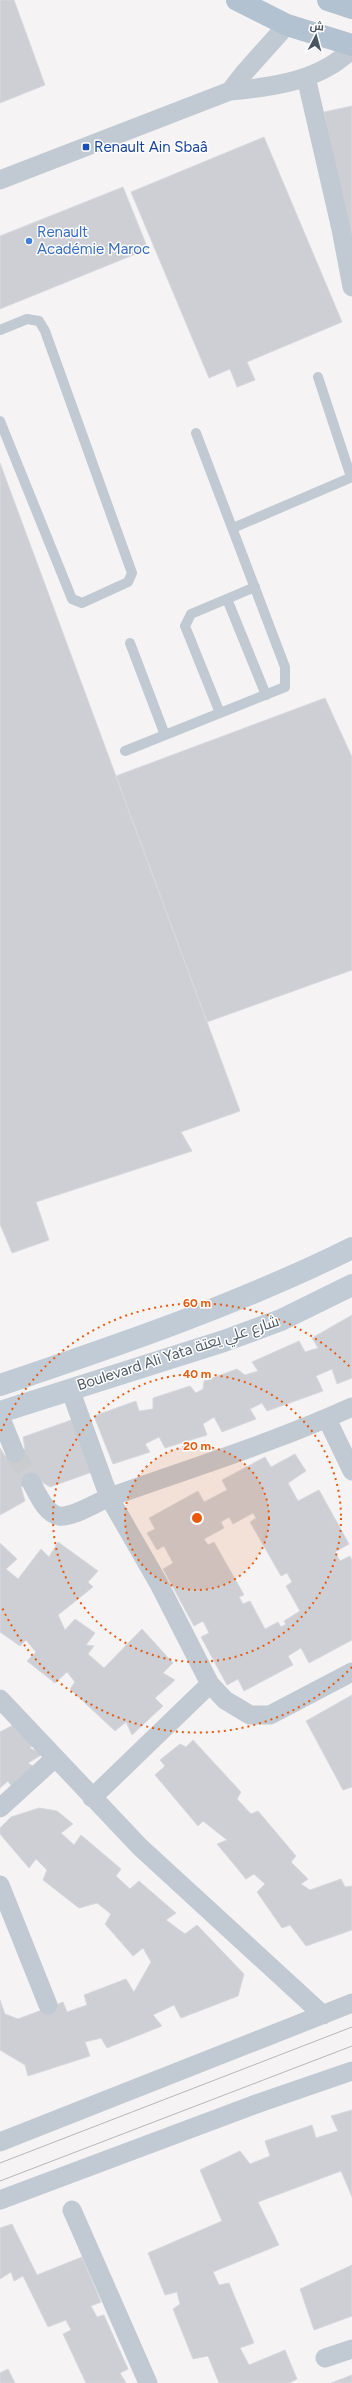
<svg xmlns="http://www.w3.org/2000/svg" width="352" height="2383" font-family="Figtree,Cairo,sans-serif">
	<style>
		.building { fill: #cdcfd5; stroke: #d7d9de; fill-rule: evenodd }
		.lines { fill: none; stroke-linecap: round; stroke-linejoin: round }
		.street-tunnel { stroke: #caccce; stroke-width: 19; stroke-dasharray: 19 10; stroke-linecap: butt }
		.lane { stroke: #c1cad2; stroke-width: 10 }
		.street { stroke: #c1cad2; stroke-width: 19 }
		.secondary { stroke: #c1cbd6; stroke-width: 22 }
		.primary { stroke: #b3c2d1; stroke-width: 22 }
		.tram { stroke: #b5b8bd; stroke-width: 1 }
		.ring { fill: none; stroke: #e8590c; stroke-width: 2; stroke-dasharray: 2 4 }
		.transit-dot { fill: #1a4fb4; stroke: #fff; stroke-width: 1.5 }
		.shop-dot { fill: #3f7fe0; stroke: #fff; stroke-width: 1.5 }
		.labels { text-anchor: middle; stroke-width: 3; stroke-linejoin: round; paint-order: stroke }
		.transit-label { font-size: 15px; fill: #164399; stroke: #fff; text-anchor: start }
		.shop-label { font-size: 15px; fill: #366cbe; stroke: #fff; text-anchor: start }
		.street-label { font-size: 15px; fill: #4a5661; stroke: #fff }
		.centre { fill: #e8590c; stroke: #fff; stroke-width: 2 }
		.ring-label { font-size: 12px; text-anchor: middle; font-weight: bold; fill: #e8590c; stroke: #fff; stroke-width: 3; stroke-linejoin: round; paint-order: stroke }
	</style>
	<rect width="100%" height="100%" fill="#f5f3f3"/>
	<path class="building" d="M0 0H14L45 85 0 103Z
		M352 106V255L324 112Z
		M264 137 342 322 247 362 255 380 237 387 230 369 209 378 131 192Z
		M123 187 148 249 0 309V236Z
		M0 463 240 1111 181 1132 192 1151 36 1202 49 1240 12 1253 0 1224Z
		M325 698 352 757V970L207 1022 116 776Z
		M352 1315V1378L337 1384 332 1369 316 1376 323 1391 267 1411 262 1403 250 1409 256 1419 222 1432 214 1417 203 1424 207 1435 165 1448 159 1437 145 1444 150 1452 113 1464 94 1416 136 1401 139 1411 153 1409V1398L190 1386 196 1393 203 1389 204 1381 237 1369 245 1375 258 1371 252 1362 299 1341 305 1352 318 1348 312 1338Z
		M77 1418 95 1471 50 1487 37 1479 21 1487 25 1501 0 1515V1448L5 1456 25 1449 23 1437Z
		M295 1454 306 1471 288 1483 298 1501 319 1490 349 1544 335 1552 340 1561 350 1556 352 1560V1640L309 1663 301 1648 288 1656 293 1665 244 1691 238 1679 227 1685 201 1637 209 1633 203 1621 194 1626 163 1569 173 1563 164 1546 157 1550 147 1533 155 1529 149 1518 198 1491 204 1502 227 1490 222 1480 265 1457 271 1467ZM253 1513 256 1518 250 1522 281 1576 287 1573 292 1582 286 1586 300 1611 284 1621 286 1624 281 1627 278 1622 265 1629 250 1601 243 1604 239 1597 244 1595 214 1542 208 1545 204 1539 224 1528 221 1522 229 1517 233 1524Z
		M58 1542 98 1571 88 1582 93 1587 58 1615 65 1630 75 1619 95 1633 86 1645 94 1646 88 1654 104 1668 142 1629 173 1663 163 1673 175 1680 155 1698 163 1706 132 1735 126 1722 115 1731 70 1689 75 1682 67 1672 55 1683 27 1661 36 1652 26 1640 20 1646 0 1632V1543L17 1559 6 1569 18 1579 41 1549 49 1557Z
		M352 1695V1787L343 1790 306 1721Z
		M17 1723 40 1738 30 1748 43 1754 28 1763 39 1770 14 1790 8 1781 0 1788V1732Z
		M193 1740 241 1792 237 1799 251 1814 258 1811 296 1856 291 1862 308 1879 301 1884 310 1890 341 1879 345 1887 352 1886V1930L306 1946 290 1925 282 1928 257 1892 265 1884 254 1874 246 1879 217 1844 227 1840 203 1821 198 1826 155 1775 165 1766 160 1760 180 1744 186 1747Z
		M39 1808 57 1811 73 1824 61 1833 74 1845 81 1835 121 1869 116 1876 130 1889 139 1881 176 1913 166 1920 185 1934 197 1925 244 1974 238 1996 181 2018 174 2005 153 2015 162 2026 107 2048 101 2038 85 2042 90 2056 28 2076 25 2065 0 2050V2000L5 2014 18 2019 63 2002 67 2012 87 2005 84 1995 126 1979 134 1992 151 1962 143 1948 133 1956 105 1924 111 1914 97 1903 79 1908 43 1880 47 1870 36 1859 29 1868 0 1834V1828L11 1817Z
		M352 2110V2197L341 2171 258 2202 279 2245 213 2272 219 2285 229 2283 254 2343 240 2348 249 2365 285 2350 297 2379 289 2383H219L208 2356 193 2359 173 2309 180 2304 177 2292 165 2295 148 2253 222 2221 200 2170 240 2151 250 2164 270 2156 265 2141 312 2125 316 2138 338 2131 331 2116Z
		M12 2224 37 2275 82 2257 101 2302 91 2306 97 2317 104 2315 128 2369 120 2373 126 2383H86L63 2334 71 2330 66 2320 48 2327 23 2276 14 2281 11 2272 0 2279V2228Z
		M352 2265V2316L314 2330 300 2289Z
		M8 2369 15 2383H0V2373Z
		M352 2375V2383H331Z"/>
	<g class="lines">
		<path class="street-tunnel" d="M15 1453 31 1482"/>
		<path class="lane" d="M0 330 27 319 39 321 45 331 132 573 128 582 82 603 72 599 0 421
			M318 377 351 477
			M233 528 352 477
			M227 599 266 695
			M130 643 165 735
			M220 713 185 626 191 614 255 587
			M125 751 285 687V667L196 433"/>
		<path class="street" d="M306 77 341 229 352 287
			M230 91 244 73 287 25
			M0 180 230 91C273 87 320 81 352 49
			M70 1389 109 1497 159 1584 210 1684 225 1700 250 1715H270L352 1672
			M0 1416 15 1453
			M327 1419 352 1471
			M31 1482C38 1494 45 1513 59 1516 73 1518 97 1502 110 1497 191 1468 273 1443 352 1407
			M0 1699 140 1847 323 2015
			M92 1798 210 1684
			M0 1808 55 1758
			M0 1885 48 2005
			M0 2142 352 2003
			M0 2200 259 2103 352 2071
			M72 2210 148 2383
			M325 2358 352 2349"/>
		<path class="secondary" d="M0 1385C119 1345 239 1304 352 1248
			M0 1412 224 1341 281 1320 352 1285"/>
		<path class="primary" d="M237 0 287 25 352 45
			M328 0 352 8"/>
		<path class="tram" d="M0 2163 352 2027
			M0 2181 352 2046"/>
	</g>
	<circle cx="197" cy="1518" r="72" fill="#e8590c" fill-opacity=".12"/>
	<g class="ring">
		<circle cx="197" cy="1518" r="72"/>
		<circle cx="197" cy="1518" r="144"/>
		<path d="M352 1667A215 215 0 0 1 1 1605M1 1431A215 215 0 0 1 352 1369"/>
	</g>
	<rect class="transit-dot" x="82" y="143" width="8" height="8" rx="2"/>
	<circle class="shop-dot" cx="29" cy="241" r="4"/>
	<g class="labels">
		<g class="transit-label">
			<text x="94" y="152">Renault Ain Sbaâ</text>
		</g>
		<g class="shop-label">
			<text x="37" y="237">Renault<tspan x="37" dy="17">Académie Maroc</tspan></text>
		</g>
		<g class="street-label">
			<text transform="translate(178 1353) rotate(-18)" y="5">Boulevard Ali Yata شارع علي يعتة</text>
		</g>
	</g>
	<circle cx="197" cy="1518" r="6" class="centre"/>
	<g class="ring-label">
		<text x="197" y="1307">60 m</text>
		<text x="197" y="1378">40 m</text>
		<text x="197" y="1450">20 m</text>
	</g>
	<g transform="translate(316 36) rotate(6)" stroke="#ffffff" stroke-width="3" paint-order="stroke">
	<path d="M0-3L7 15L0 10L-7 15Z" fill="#4a5661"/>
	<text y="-6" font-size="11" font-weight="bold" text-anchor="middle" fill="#4a5661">ش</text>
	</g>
</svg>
